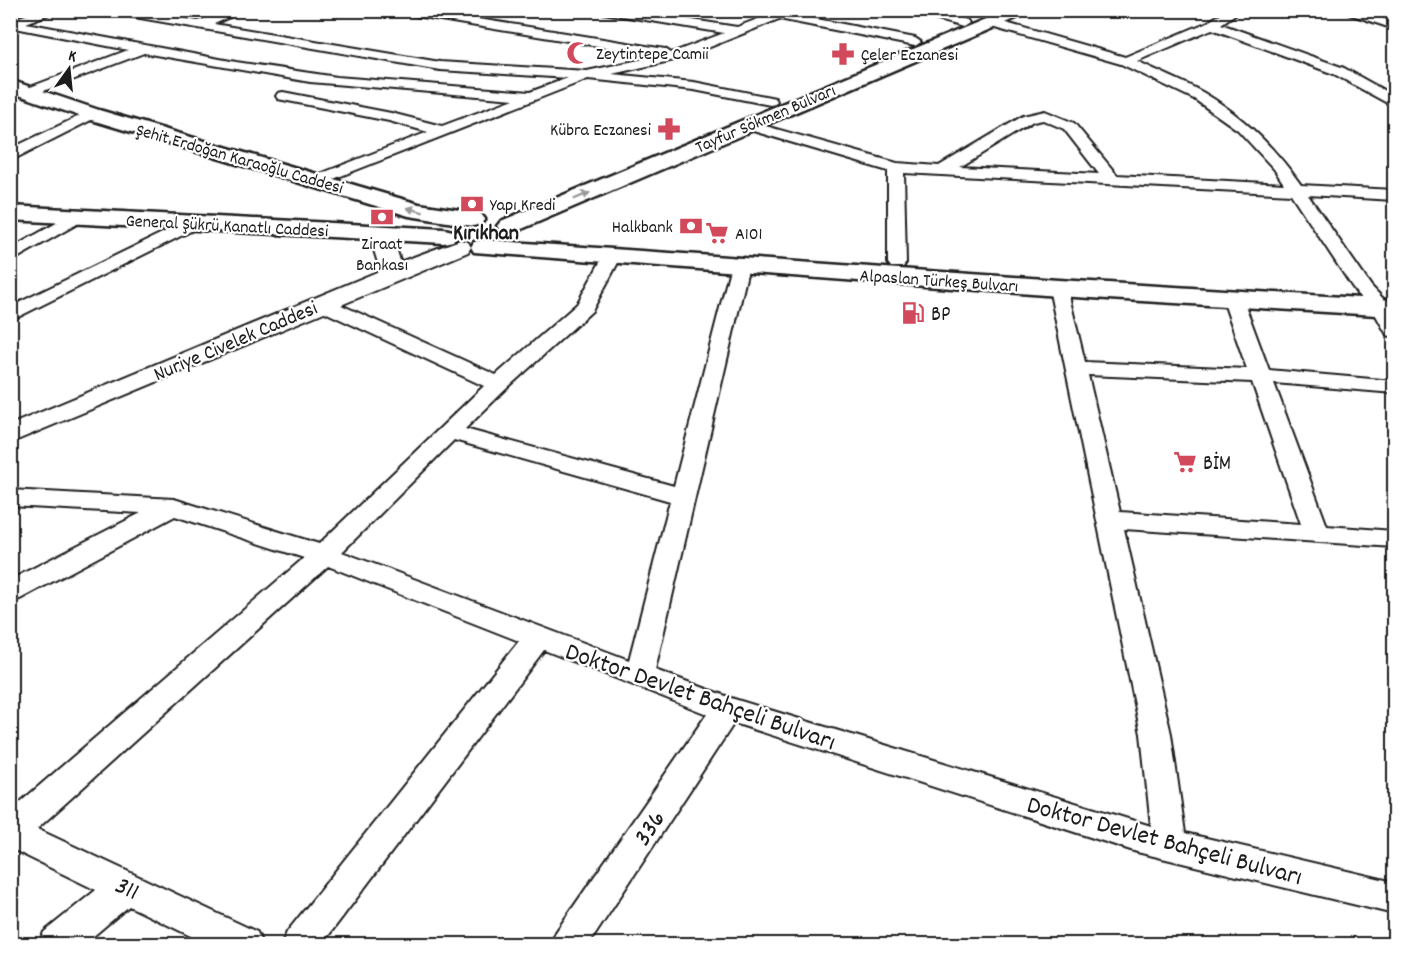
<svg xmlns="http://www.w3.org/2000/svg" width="1405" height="955" font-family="Dekko,sans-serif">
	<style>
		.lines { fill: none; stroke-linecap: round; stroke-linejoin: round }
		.minor-casing { stroke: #1c1c1c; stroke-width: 4 }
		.tertiary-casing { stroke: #1c1c1c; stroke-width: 4 }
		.secondary-casing { stroke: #1c1c1c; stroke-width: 5 }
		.minor { fill: #fff; fill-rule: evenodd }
		.tertiary { fill: #fff; fill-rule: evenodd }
		.secondary { fill: #fff; fill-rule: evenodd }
		.oneway { fill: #999 }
		.labels { text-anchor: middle; stroke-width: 4.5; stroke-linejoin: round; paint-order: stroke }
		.far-poi-label { font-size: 18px; fill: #1c1c1c; stroke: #fff; text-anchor: start }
		.far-street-label { font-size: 18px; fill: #1c1c1c; stroke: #fff }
		.poi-label { font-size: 21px; fill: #1c1c1c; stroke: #fff; text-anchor: start }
		.street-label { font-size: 21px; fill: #1c1c1c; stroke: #fff }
		.far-district-label { font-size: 22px; font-weight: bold; fill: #1c1c1c; stroke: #fff }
		.near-street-label { font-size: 26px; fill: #1c1c1c; stroke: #fff }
	</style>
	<rect width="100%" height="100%" fill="#fff"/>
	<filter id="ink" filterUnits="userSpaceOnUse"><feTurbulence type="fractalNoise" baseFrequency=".0167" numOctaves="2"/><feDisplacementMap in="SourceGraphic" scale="12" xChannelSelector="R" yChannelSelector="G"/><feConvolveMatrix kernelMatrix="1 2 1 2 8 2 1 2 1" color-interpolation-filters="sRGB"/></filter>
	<g filter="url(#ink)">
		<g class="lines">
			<g class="minor-casing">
				<path id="minor" d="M41 10H60L26 23 236 62 337 77 530 92 568 78 440 70 111 13 106 10H135L198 21 229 10H246L214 24 440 62 587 71 658 56 398 13 393 10H423L665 49 671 53 724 33 603 13 598 10H629L737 27 768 15 769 12 796 10 791 14 915 38 921 42 915 46 779 19 683 58 612 74 694 82 775 98 777 101 775 104 770 105 694 90 588 79 318 185 312 183 310 180 312 177 428 132 389 121 278 99 276 96 278 93 283 92 391 113 442 126 514 99 310 82 144 53 30 96 23 92 25 89 128 50 10 27 13 19Z
					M903 10H925L967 20 969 23 963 27Z
					M1227 10H1241L1221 24 1344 68 1394 96V105L1389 104 1334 74 1212 29 1137 61C1159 72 1183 81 1204 93 1243 116 1275 148 1301 185L1394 190V200L1308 195 1371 286 1391 307 1394 314V337L1387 335 1373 310 1357 294 1291 194 904 173 906 263 903 267H891L888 263V171L743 128 741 125 748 121 897 163 939 166 1023 116 1045 111 1074 123 1117 175 1284 184 1274 169 1238 130 1194 99 1121 64 988 26 986 23 992 19 1125 57 1208 22ZM1043 120 1064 129 1099 174 960 167 1033 122Z
					M1337 10H1356L1394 22V29Z
					M92 110 97 111 99 114 97 117 10 161V149Z
					M78 211 84 212 87 216 84 220 10 262V249Z
					M193 218 199 219 202 223 199 227 10 321V307Z
					M612 252 618 253 621 257 592 311 506 389 465 429 674 486 731 265 734 261H746L749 265 655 670 734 699 1151 826 1141 734 1049 288 1051 284H1065L1067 288 1085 362 1247 369 1222 297 1225 293H1239L1242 297 1269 370 1394 381V393L1274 383 1327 526 1394 531V547L1124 529 1171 734 1185 833 1394 882V914L1137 852 734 723 589 944H551L556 932 707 714 544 650 322 944H282L287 932 519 641 328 566 37 829 257 932 262 944H207L129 906 84 944H39L44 932 96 890 10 848V811L304 558 175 516 20 599 10 601V580L141 513 10 506V490L174 499 319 544 484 386 314 307 311 303 314 299H328L496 375 577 304 603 257 606 253ZM1088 375 1252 382 1301 524 1120 512ZM454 440 670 501 629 660 342 552Z"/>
			</g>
			<g class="tertiary-casing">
				<path id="tertiary" d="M370 227C388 232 397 245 400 262L460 240 468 242 471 247 468 252 10 443V425L384 269 378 263 373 247 359 234 362 229Z"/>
			</g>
			<g class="secondary-casing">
				<path id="secondary" d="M1007 10H1030L1028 13 517 231 509 233 501 231 497 226 501 221Z
					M10 80 99 110 419 204 473 212 481 214 485 219 481 224 473 226 409 216 85 118 10 92Z
					M10 206 444 229 453 231 456 236 453 241 444 243 10 220Z
					M483 240 1058 280 1394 300V316L1058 296 474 252 471 247 474 242Z"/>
			</g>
			<use href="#minor" class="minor"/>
			<use href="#tertiary" class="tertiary"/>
			<use href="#secondary" class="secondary"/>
		</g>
		<defs><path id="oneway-solid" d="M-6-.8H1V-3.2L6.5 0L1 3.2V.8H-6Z" transform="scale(1.5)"/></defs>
		<g class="oneway">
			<use href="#oneway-solid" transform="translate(582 196) rotate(-23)"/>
			<use href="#oneway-solid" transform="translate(415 210) rotate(-165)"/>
		</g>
	</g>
	<defs>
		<g id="mosque-bare" transform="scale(1.8)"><path d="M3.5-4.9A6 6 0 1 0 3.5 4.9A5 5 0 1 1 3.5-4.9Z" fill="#d1495b" stroke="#fff" stroke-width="2.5" paint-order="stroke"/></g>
		<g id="pharmacy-bare" transform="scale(1.8)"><path d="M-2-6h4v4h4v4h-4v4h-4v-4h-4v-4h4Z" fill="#d1495b" stroke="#fff" stroke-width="2.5" paint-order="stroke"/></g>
		<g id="bank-bare" transform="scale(1.8)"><path d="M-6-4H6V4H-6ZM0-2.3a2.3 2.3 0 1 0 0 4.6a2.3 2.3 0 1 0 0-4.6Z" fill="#d1495b" stroke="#fff" stroke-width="2.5" paint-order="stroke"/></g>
		<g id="supermarket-bare" transform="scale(1.8)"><path d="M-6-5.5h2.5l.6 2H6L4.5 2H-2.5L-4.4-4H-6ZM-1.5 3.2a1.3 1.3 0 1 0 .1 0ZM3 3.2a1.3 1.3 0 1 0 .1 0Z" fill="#d1495b" stroke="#fff" stroke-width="2.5" paint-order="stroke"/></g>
		<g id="fuel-bare" transform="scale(1.8)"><path d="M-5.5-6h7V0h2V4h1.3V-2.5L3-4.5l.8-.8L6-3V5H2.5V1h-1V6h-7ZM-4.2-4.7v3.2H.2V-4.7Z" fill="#d1495b" stroke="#fff" stroke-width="2.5" paint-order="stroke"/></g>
	</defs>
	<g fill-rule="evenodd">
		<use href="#mosque-bare" x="578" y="53"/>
		<use href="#pharmacy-bare" x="843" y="54"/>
		<use href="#pharmacy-bare" x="669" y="129"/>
		<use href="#bank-bare" x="472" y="204"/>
		<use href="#bank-bare" x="382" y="217"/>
		<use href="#bank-bare" x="691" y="226"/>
		<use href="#supermarket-bare" x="717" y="233"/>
		<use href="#fuel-bare" x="913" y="313"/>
		<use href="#supermarket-bare" x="1185" y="462"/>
	</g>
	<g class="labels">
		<g class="far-poi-label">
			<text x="596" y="59">Zeytintepe Camii</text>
			<text x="861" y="60">Çeler Eczanesi</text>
			<text x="651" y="135" text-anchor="end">Kübra Eczanesi</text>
			<text x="490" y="210">Yapı Kredi</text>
			<text x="673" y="232" text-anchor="end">Halkbank</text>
			<text x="735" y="239">A101</text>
			<text x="382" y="249" text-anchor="middle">Ziraat<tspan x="382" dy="21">Bankası</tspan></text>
		</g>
		<g class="far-street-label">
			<text transform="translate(765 118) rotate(-23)" y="6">Tayfur Sökmen Bulvarı</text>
			<text transform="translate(240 158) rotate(16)" y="6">Şehit Erdoğan Karaoğlu Caddesi</text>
			<text transform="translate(227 225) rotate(3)" y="6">General Şükrü Kanatlı Caddesi</text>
			<text transform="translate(939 280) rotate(4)" y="6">Alpaslan Türkeş Bulvarı</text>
		</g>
		<g class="poi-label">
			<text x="931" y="320">BP</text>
			<text x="1203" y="469">BİM</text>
		</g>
		<g class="street-label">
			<text transform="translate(235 340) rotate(-23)" y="7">Nuriye Civelek Caddesi</text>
		</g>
		<g class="far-district-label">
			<text x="486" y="239">Kırıkhan</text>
		</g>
		<g class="near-street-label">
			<text transform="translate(701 695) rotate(19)" y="9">Doktor Devlet Bahçeli Bulvarı</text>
			<text transform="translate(648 827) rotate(-56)" y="9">336</text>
			<text transform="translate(1165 839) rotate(15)" y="9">Doktor Devlet Bahçeli Bulvarı</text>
			<text transform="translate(128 887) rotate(26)" y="9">311</text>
		</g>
	</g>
	<rect width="1405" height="955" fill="none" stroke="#fff" stroke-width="36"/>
	<rect x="18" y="18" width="1369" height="919" fill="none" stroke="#1c1c1c" stroke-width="2" filter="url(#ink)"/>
	<g transform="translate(69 69) rotate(15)" stroke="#ffffff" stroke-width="4.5" paint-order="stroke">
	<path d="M0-4.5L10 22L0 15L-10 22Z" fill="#1c1c1c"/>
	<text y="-9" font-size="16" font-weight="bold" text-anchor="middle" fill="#1c1c1c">K</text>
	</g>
</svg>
